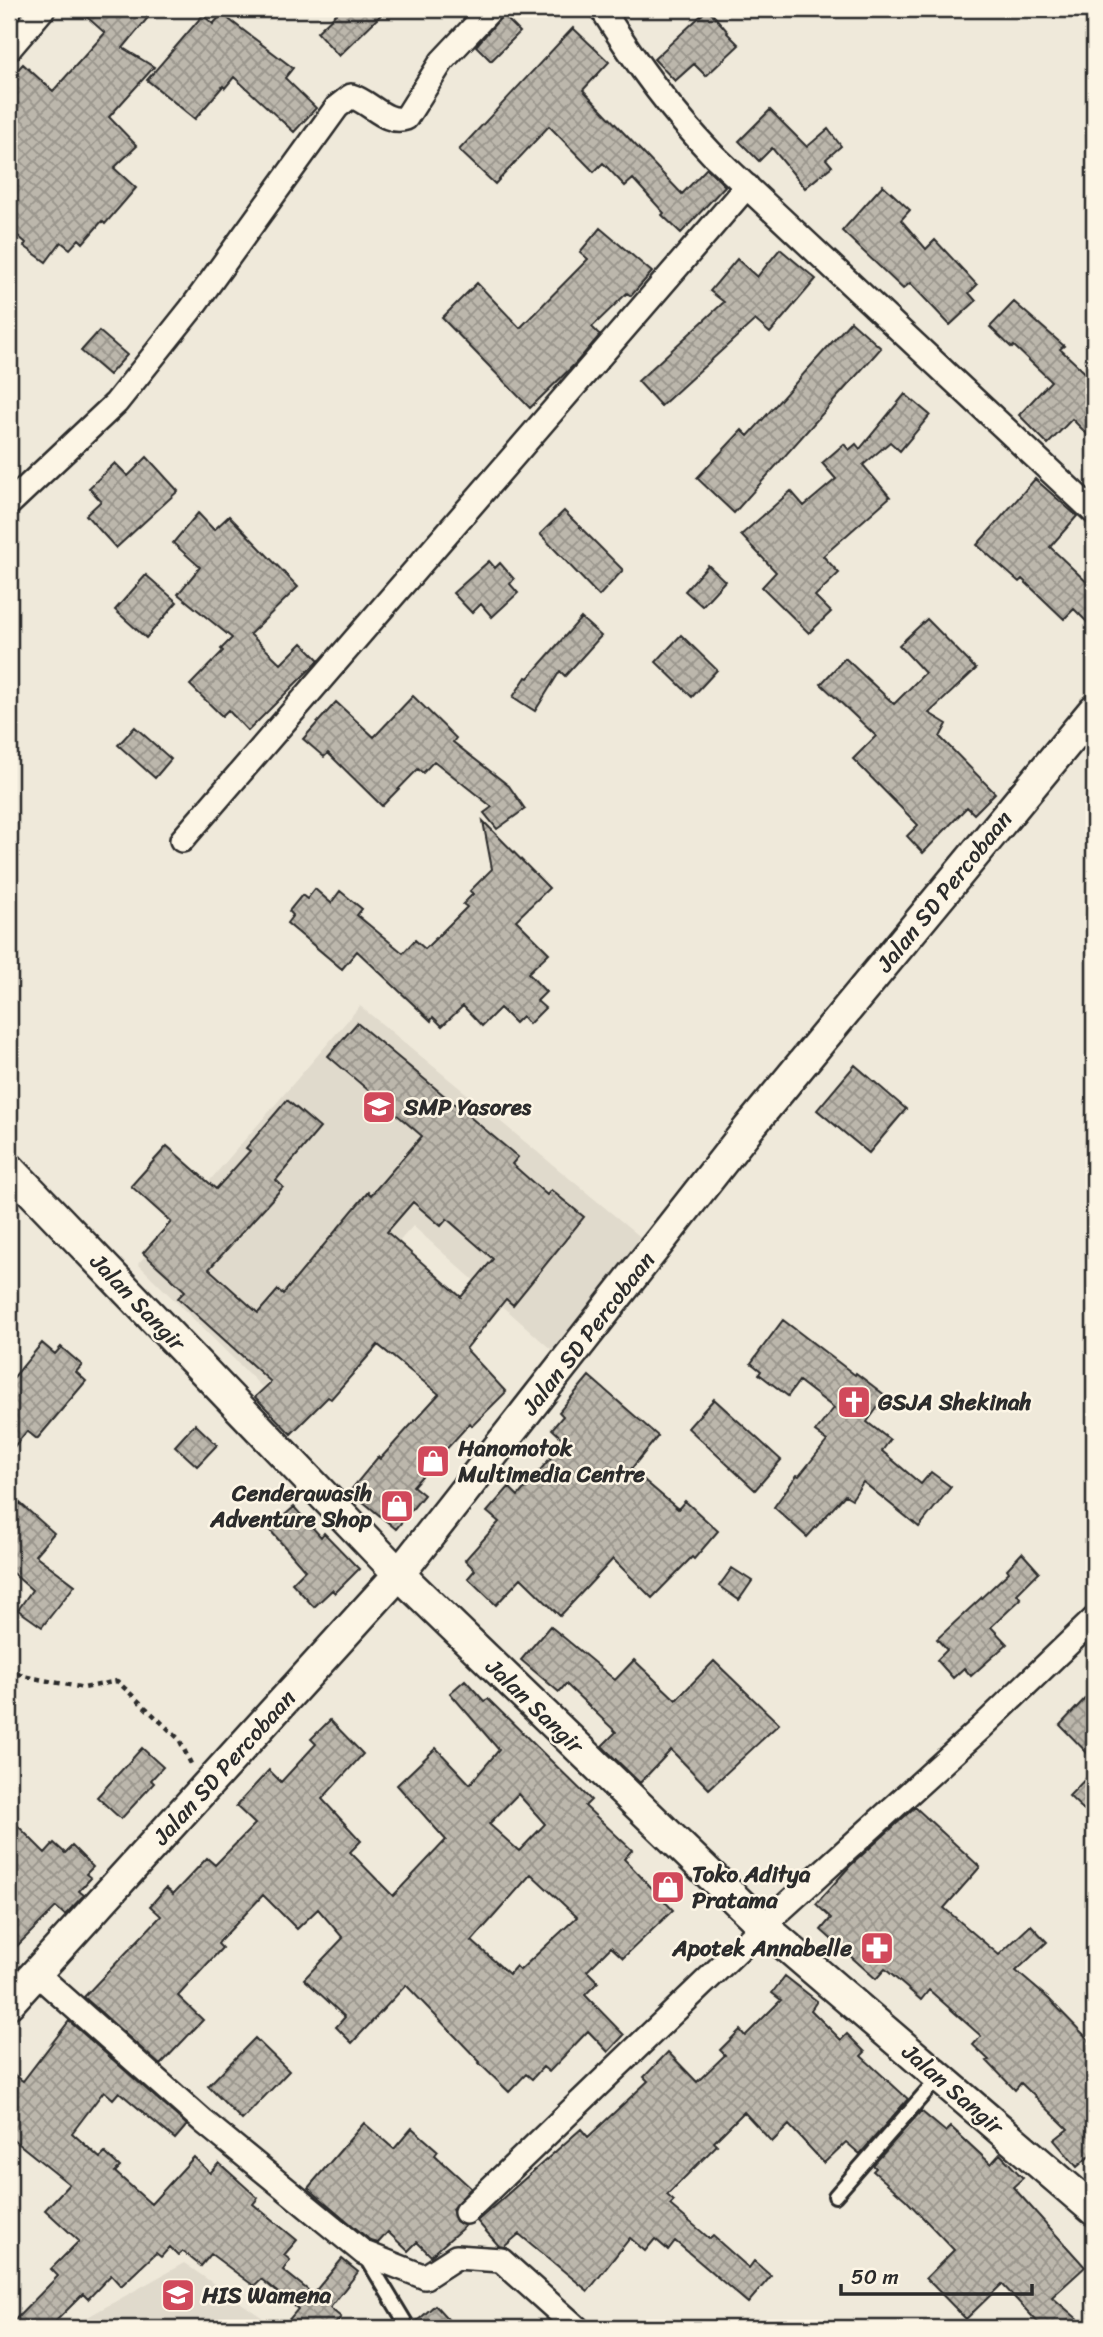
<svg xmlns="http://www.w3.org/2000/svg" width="1103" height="2337" font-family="Sriracha,sans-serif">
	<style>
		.built { fill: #e0dacc }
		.building { fill: url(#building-cross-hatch); stroke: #2b2b2b; stroke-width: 2; fill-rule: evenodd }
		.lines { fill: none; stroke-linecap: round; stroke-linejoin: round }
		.service-casing { stroke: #2b2b2b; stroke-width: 18 }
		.minor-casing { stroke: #2b2b2b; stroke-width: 28 }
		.tertiary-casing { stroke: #2b2b2b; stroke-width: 35 }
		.path { stroke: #2b2b2b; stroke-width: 4.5; stroke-dasharray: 5 5; stroke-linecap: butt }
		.service { stroke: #fcf5e5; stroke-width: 12 }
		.minor { stroke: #fcf5e5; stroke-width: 23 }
		.tertiary { stroke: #fcf5e5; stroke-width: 30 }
		.labels { text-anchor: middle; stroke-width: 5; stroke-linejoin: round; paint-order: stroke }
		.street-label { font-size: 23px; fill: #2b2b2b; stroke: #fcf5e5 }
		.poi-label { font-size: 23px; font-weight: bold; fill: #2b2b2b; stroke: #fcf5e5; text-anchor: start }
	</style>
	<defs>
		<pattern id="building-cross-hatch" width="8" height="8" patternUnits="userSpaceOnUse" patternTransform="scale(1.75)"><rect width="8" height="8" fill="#bcb7ac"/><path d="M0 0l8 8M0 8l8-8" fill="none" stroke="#99958c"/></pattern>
	</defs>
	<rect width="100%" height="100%" fill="#efe9da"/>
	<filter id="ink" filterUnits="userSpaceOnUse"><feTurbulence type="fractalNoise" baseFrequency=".0143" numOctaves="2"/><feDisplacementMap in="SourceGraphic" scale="14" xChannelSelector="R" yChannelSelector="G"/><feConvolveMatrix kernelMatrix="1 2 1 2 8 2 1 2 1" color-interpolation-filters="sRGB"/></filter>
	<g filter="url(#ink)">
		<path class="built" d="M360 1006 643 1239 554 1352 413 1226 342 1305 262 1387 138 1264Z
			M184 2263 277 2328H68Z"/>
		<path class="building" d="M78 9H155L123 48 154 67 109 117 137 146 114 168 136 188 105 224 102 221 83 243 79 239 70 249 61 242 46 262 24 246 26 243 9 228V79L23 64 53 91 105 33Z
			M341 9H387L339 56 317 32Z
			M708 9 728 32 727 33 739 45 706 76 694 64 675 81 654 59Z
			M222 14 293 68 285 78 316 108 294 132 234 77 225 88 223 86 195 119 147 80 203 15 213 24Z
			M503 15 520 32 491 61 476 46Z
			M573 28 609 62 583 90 682 194 707 168 725 186 681 233 662 215 664 213 633 179 625 186 603 163 594 172 549 126 495 184 459 150Z
			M770 110 807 147 828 129 841 146 826 159 832 166 805 188 772 148 759 161 739 141Z
			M883 185 910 210 901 220 926 249 935 240 977 285 969 293 976 301 950 325 910 283 903 289 842 231Z
			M600 228 652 272 631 296 627 293 592 327 600 335 576 363 530 408 442 318 477 283 520 328 588 259 580 252Z
			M780 249 816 279 770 333 755 320 661 406 638 381 724 302 710 291 737 259 757 277Z
			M1014 302 1064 346 1060 349 1094 381V441L1072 419 1048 444 1019 415 1051 381 1014 346 1012 348 990 327Z
			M851 321 881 348 734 513 697 478 742 430 748 436Z
			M99 331 127 355 109 375 81 351Z
			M905 394 930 415 900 451 890 442 863 465 890 497 823 556 839 573 815 596 831 612 809 633 762 587 776 572 741 535 791 491 804 506 836 479 822 463 844 444 849 450 856 444 860 449Z
			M147 457 178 491 116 548 86 515 101 501 89 488 115 463 128 476Z
			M1035 479 1077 516 1050 547 1094 589V629L1074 609 1064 619 1022 579 1019 582 977 545Z
			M564 511 623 570 599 596 540 534Z
			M198 513 214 530 229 516 298 587 250 634 281 664 302 643 319 660 248 731 228 710 222 716 190 685 223 651 221 649 232 638 178 594 200 567 173 543Z
			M489 561 495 568 500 563 514 579 510 584 518 593 492 617 481 604 472 613 453 593Z
			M708 565 725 581 702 606 685 591Z
			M146 575 177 602 146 638 115 610Z
			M581 618 601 636 565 676 560 671 535 711 513 697 526 677 528 678Z
			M927 619 976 669 929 713 947 724 940 737 995 793 974 814 967 807 923 853 907 836 918 825 853 759 876 736 821 684 845 658 894 704 925 673 899 645Z
			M681 635 717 670 692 697 656 662Z
			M413 696 456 738 453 742 509 786 525 809 497 829 484 813 492 807 434 761 423 773 418 769 382 806 328 753 324 757 303 739 336 702 374 737Z
			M135 727 171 759 155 778 118 745Z
			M483 821 549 888 516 920 549 953 528 973 546 992 537 1001 545 1008 529 1024 522 1016 515 1023 500 1008 482 1026 463 1006 442 1026 433 1017 431 1021 357 951 342 969 287 923 293 915 289 911 302 895 307 899 315 889 331 903 340 891 362 909 357 915 403 953 415 940 425 949 467 907 463 904 473 894 470 891 492 869Z
			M357 1023 518 1157 512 1164 547 1195 551 1190 584 1217 513 1305 506 1299 466 1349 506 1392 472 1426 470 1423 413 1486 424 1495 396 1529 350 1491 378 1457 380 1459 439 1394 378 1345 331 1399 328 1397 291 1434 255 1397 271 1382 178 1298 185 1291 143 1253 171 1222 131 1186 167 1146 216 1189 250 1151 246 1148 287 1100 320 1128 276 1180 283 1187 209 1269 258 1313 278 1290 283 1294 368 1192 371 1195 422 1136 328 1056ZM413 1202 441 1226 447 1219 493 1259 461 1297 387 1232Z
			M855 1065 906 1109 869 1153 817 1110Z
			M783 1320 855 1375 856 1373 886 1396 867 1422 890 1440 882 1451 921 1484 931 1472 951 1487 919 1527 863 1482 852 1499 845 1495 807 1537 774 1507 797 1475 799 1476 827 1441 815 1432 834 1408 799 1381 788 1396 759 1374 761 1371 751 1363Z
			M42 1343 55 1354 61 1347 82 1365 76 1372 86 1381 37 1439 27 1431 9 1453V1383Z
			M589 1376 658 1436 631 1469 678 1509 685 1501 718 1531 694 1559 692 1557 652 1598 613 1559 560 1616 521 1578 496 1605 468 1578 475 1570 465 1560 499 1522 487 1512 509 1487 518 1496 565 1441 552 1429 563 1416 559 1412Z
			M714 1399 781 1460 755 1490 688 1428Z
			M195 1424 217 1445 197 1466 175 1446Z
			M20 1503 54 1533 35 1555 75 1585 42 1627 18 1610 32 1590 9 1570V1516Z
			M294 1507 321 1537 324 1533 359 1569 335 1593 332 1590 314 1607 292 1583 305 1570 269 1529Z
			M1022 1553 1039 1572 1017 1594 1021 1599 991 1627 1007 1644 971 1676 964 1668 953 1678 937 1660 947 1650 937 1639 1009 1572 1007 1569Z
			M732 1568 752 1581 739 1600 719 1586Z
			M550 1626 615 1680 634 1660 676 1700 714 1661 779 1724 709 1789 671 1750 640 1783 602 1746 616 1732 566 1684 559 1692 521 1660Z
			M465 1680 484 1701 488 1699 591 1800 585 1806 632 1850 624 1859 673 1910 623 1958 611 1947 587 1971 598 1982 585 1995 624 2035 608 2052 588 2031 549 2072 543 2067 532 2079 526 2074 509 2092 479 2063 480 2062 406 1985 352 2043 336 2027 345 2017 304 1979 343 1938 318 1909 297 1929 263 1895 221 1940 218 1944 222 1948 178 1996 203 2020 160 2065 84 1997 161 1916 150 1906 166 1888 173 1894 207 1858 215 1865 255 1824 236 1806 269 1770 281 1782 316 1744 311 1739 330 1720 363 1754 322 1799 361 1841 350 1852 393 1896 446 1840 397 1785 436 1748 470 1784 499 1750 450 1693ZM518 1794 545 1824 519 1851 489 1824ZM531 1874 577 1917 520 1970 516 1966 509 1974 472 1941Z
			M1094 1689V1760L1060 1725Z
			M142 1748 163 1767 151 1780 154 1783 121 1819 97 1797Z
			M1094 1770V1800L1084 1810 1069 1796Z
			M915 1807 980 1867 944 1908 999 1955 1031 1925 1047 1942 1016 1971 1049 1999 1094 2045V2152L1077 2167 1054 2140 1068 2129 1021 2083 1015 2090 987 2061 989 2060 973 2045 981 2036 929 1990 921 2000 885 1969 876 1979 821 1930 831 1918 816 1904 850 1866Z
			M9 1817 45 1853 54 1843 65 1853 72 1846 93 1867 86 1874 91 1878 79 1891 84 1895 65 1915 56 1907 9 1954Z
			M785 1976 817 2001 811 2010 841 2040 847 2034 865 2052 861 2056 908 2099 860 2154 846 2142 824 2163 789 2125 772 2142 744 2112 714 2142 717 2145 667 2195 674 2201 670 2205 710 2239 713 2236 749 2268 754 2261 771 2276 748 2303 675 2241 668 2250 655 2239 645 2251 630 2238 588 2291 519 2234 504 2247 499 2246 477 2221 581 2129 588 2137 648 2081 644 2077 668 2052 697 2082 725 2055 720 2050 740 2030 745 2036 781 2000 772 1993Z
			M69 2021 187 2125 175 2139 119 2092 113 2099 104 2091 72 2133 100 2158 105 2153 120 2167 115 2172 151 2204 194 2157 210 2173 219 2163 258 2198 253 2204 297 2240 284 2255 290 2260 283 2270 313 2294 342 2259 358 2272 330 2308 341 2317 331 2328H282L298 2309 261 2279 254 2286 211 2254 201 2266 182 2251 178 2255 170 2247 161 2257 156 2253 121 2286 111 2275 88 2299 83 2294 49 2328H9V2326L58 2276 51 2269 79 2241 45 2210 69 2184 9 2136V2071L23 2081Z
			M255 2038 289 2071 242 2120 208 2086Z
			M921 2111 946 2132 951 2127 991 2164 1000 2154 1023 2178 1013 2187 1085 2267 1052 2297 1088 2328H1043L1002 2284 966 2319 926 2278 954 2250 906 2200 873 2171 876 2168 873 2165Z
			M364 2123 394 2149 412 2128 438 2151 435 2155 471 2188 452 2209 456 2221 465 2226 431 2256 417 2242 408 2251 388 2232 378 2243 371 2241 308 2188Z
			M435 2305 456 2328H415V2323Z"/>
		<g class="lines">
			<g class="service-casing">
				<path id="service" d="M835 2196 939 2077
					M366 2257 407 2325 402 2328"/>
			</g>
			<g class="minor-casing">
				<path id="minor" d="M602 9C635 62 668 108 712 154L1094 512
					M9 49 43 9
					M9 504 116 403 191 309 337 107 351 96C371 102 386 125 406 118L442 61 491 9
					M182 840 747 186
					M37 1974 204 2122 364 2253 425 2277 456 2257 501 2260 577 2328
					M466 2212 763 1926 981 1728 1094 1619"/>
			</g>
			<g class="tertiary-casing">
				<path id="tertiary" d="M9 1168 399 1574 763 1926 1094 2210
					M9 2003 399 1574 748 1129 1094 710"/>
			</g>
			<path class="path" d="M9 1667 23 1676 84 1688 117 1681 179 1739 191 1764"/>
			<use href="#service" class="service"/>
			<use href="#minor" class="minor"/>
			<use href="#tertiary" class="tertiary"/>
		</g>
	</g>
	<defs>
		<g id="school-square" transform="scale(1.75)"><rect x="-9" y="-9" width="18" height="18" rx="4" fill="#d1495b" stroke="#fcf5e5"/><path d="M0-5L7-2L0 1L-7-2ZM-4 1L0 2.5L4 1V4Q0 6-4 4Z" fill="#fff"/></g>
		<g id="church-square" transform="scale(1.75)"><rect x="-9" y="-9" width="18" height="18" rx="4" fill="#d1495b" stroke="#fcf5e5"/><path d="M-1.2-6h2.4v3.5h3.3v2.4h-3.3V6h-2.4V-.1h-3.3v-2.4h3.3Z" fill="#fff"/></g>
		<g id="shop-square" transform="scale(1.75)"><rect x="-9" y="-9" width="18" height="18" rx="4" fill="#d1495b" stroke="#fcf5e5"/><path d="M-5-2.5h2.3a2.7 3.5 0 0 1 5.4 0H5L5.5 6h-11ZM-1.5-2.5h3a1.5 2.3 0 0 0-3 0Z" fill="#fff"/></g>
		<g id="pharmacy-square" transform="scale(1.75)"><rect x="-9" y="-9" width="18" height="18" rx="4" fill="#d1495b" stroke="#fcf5e5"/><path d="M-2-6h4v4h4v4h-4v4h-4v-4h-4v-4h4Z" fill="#fff"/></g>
	</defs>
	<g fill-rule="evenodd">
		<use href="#school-square" x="379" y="1107"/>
		<use href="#church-square" x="854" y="1402"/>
		<use href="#shop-square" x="433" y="1461"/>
		<use href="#shop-square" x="397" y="1506"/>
		<use href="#shop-square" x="668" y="1887"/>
		<use href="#pharmacy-square" x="877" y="1948"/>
		<use href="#school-square" x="178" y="2295"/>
	</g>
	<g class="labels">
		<g class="street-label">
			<text transform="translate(944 891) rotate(-51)" y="8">Jalan SD Percobaan</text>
			<text transform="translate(138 1302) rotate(46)" y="8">Jalan Sangir</text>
			<text transform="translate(588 1333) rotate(-52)" y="8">Jalan SD Percobaan</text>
			<text transform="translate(535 1706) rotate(44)" y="8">Jalan Sangir</text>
			<text transform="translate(224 1767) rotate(-48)" y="8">Jalan SD Percobaan</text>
			<text transform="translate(953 2089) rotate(41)" y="8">Jalan Sangir</text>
		</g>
		<g class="poi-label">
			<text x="404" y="1115">SMP Yasores</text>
			<text x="878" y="1410">GSJA Shekinah</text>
			<text x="458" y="1456">Hanomotok<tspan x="458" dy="26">Multimedia Centre</tspan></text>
			<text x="372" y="1501" text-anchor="end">Cenderawasih<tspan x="372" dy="26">Adventure Shop</tspan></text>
			<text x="692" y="1882">Toko Aditya<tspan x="692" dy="26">Pratama</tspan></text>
			<text x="852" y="1956" text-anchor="end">Apotek Annabelle</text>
			<text x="202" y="2303">HIS Wamena</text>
		</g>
	</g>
	<rect width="1103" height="2337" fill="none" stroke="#fcf5e5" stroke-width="35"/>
	<rect x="18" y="18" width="1068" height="2302" fill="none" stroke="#2b2b2b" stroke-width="2.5" filter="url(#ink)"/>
	<path d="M841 2284v10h191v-10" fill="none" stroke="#2b2b2b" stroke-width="3.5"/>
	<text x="851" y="2284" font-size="21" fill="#2b2b2b" stroke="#fcf5e5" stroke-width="5" paint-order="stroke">50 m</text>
</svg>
